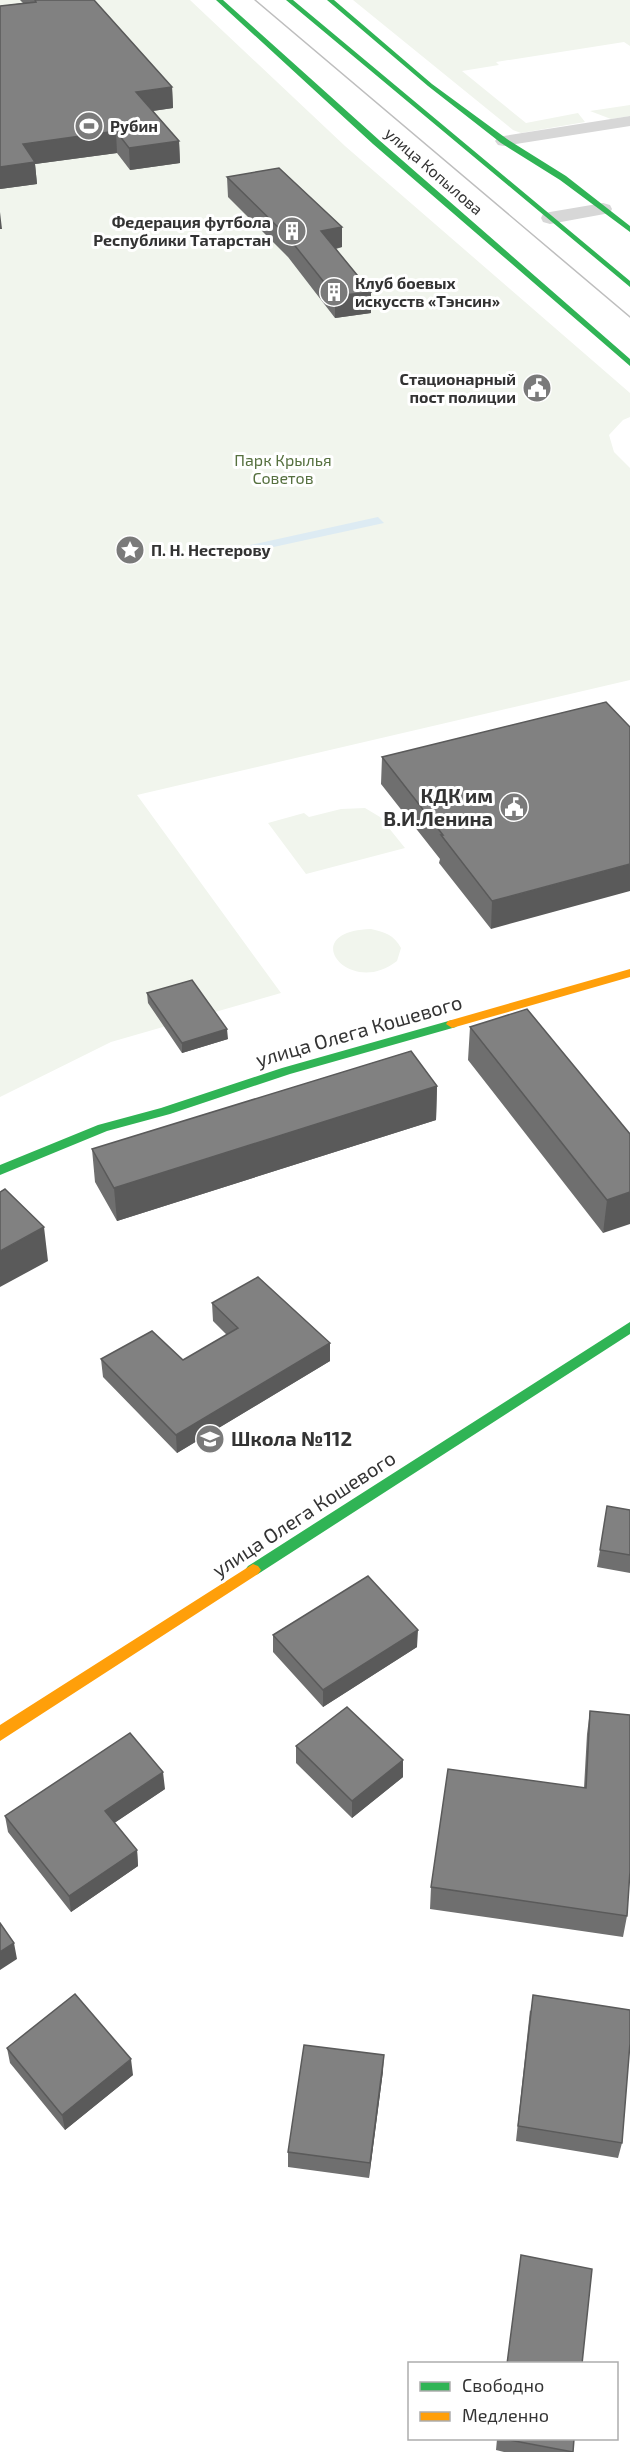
<svg xmlns="http://www.w3.org/2000/svg" width="630" height="2452" font-family="'Exo 2',sans-serif">
	<style>
		.green { fill: #f1f5ed }
		.water { fill: #ddebf3 }
		.lines { fill: none; stroke-linecap: round; stroke-linejoin: round }
		.street { fill: #d7d7d7; fill-rule: evenodd }
		.fast { fill: #30b455; fill-rule: evenodd }
		.slow { fill: #ff9f0a; fill-rule: evenodd }
		.tram { stroke: #bebebe; stroke-width: 1.5 }
		.wall { fill: #6f6f6f }
		.shaded-wall { fill: #5a5a5a }
		.building { fill: #818181; stroke: #5a5a5a; stroke-width: 1.5 }
		.labels { text-anchor: middle; stroke-width: 6; stroke-linejoin: round; paint-order: stroke }
		.far-poi-label { font-size: 16px; font-weight: bold; fill: #333; stroke: #fff; text-anchor: start }
		.far-street-label { font-size: 16px; fill: #333; stroke: #fff }
		.far-park-label { font-size: 16px; fill: #56703f; stroke: #fff }
		.poi-label { font-size: 20px; font-weight: bold; fill: #333; stroke: #fff; text-anchor: end }
		.street-label { font-size: 20px; fill: #333; stroke: #fff }
	</style>
	<rect width="100%" height="100%" fill="#fff"/>
	<path class="green" d="M0 0H190L345 146 630 393V417L623 420 609 435 614 452 630 468V680L137 795 281 993 111 1042 0 1097Z
		M353 0H630V46L624 42 496 62 499 65 462 71 526 123 578 113 585 122 521 133 513 130Z
		M630 105V116L611 119 590 111Z
		M365 808 380 817 405 848 306 874 268 823 304 813 309 817 341 809Z
		M371 929C385 932 394 935 401 948L397 961C349 999 295 931 371 929Z"/>
	<path class="water" d="M378 517 384 523 227 557 223 551Z"/>
	<g class="lines">
		<path class="street" d="M630 116V126L504 146 498 145 495 141 498 137 504 136Z
			M603 203 610 205 612 209 610 213 550 224 543 222 541 218 543 214 550 212Z"/>
		<path class="fast" d="M216 0H223L379 140 630 359V366L373 144Z
			M286 0H293L630 281V287Z
			M327 0H334L432 84 507 139 566 176 630 226V232L560 180 501 143 428 86Z
			M452 1020 458 1024 456 1027 290 1074 170 1114 107 1131 0 1175V1165L98 1125 161 1108 282 1068Z
			M630 1322V1334L258 1574 253 1576 248 1574 245 1570 248 1566Z"/>
		<path class="slow" d="M630 969V977L452 1028 446 1024 448 1021Z
			M253 1564 258 1566 261 1570 258 1574 0 1741V1725Z"/>
		<path class="tram" d="M255 0 630 317"/>
	</g>
	<path class="wall" d="M20 0H94L172 87 173 108 153 111 179 141 180 163 130 170 117 153 35 164 37 184 0 189V6L23 3Z
		M227 177 342 227V247L336 249 371 292V313L335 318 288 257 228 197Z
		M630 727 491 929 439 863 440 859 381 784 382 757Z
		M147 993 228 1039 182 1053 148 1003Z
		M470 1027 630 1134 603 1233 468 1060Z
		M437 1086 436 1120 117 1221 95 1182 92 1149Z
		M212 1303 330 1343V1361L177 1453 103 1377 101 1359 183 1360 227 1335 213 1321Z
		M630 1510V1573L597 1567 600 1550Z
		M273 1635 417 1647 323 1707 273 1652Z
		M590 1711 627 1916 623 1937 430 1909 431 1887 584 1788 587 1734Z
		M296 1746 403 1760V1777L352 1818 296 1763Z
		M165 1789 114 1823 137 1850 138 1866 71 1912 8 1832 5 1816Z
		M530 2010 622 2143 618 2158 516 2141Z
		M7 2048 133 2075 65 2130 10 2063Z
		M383 2071 369 2178 288 2167V2152Z
		M497 2439H574L573 2452H504L496 2450Z"/>
	<path class="shaded-wall" d="M172 87 173 108 138 113 136 92Z
		M116 131 117 153 35 164 37 184 0 189V167L23 144Z
		M179 141 180 163 130 170 129 148Z
		M0 212 2 229H0Z
		M342 227V247L321 251V231Z
		M371 292V313L335 318V296Z
		M630 864V891L491 929 492 901Z
		M227 1029 228 1039 182 1053V1043Z
		M437 1086 436 1120 117 1221 114 1188Z
		M630 1192V1224L603 1233 607 1200Z
		M44 1227 48 1261 0 1287V1251Z
		M330 1343V1361L177 1453 176 1435Z
		M418 1630 417 1647 323 1707V1690Z
		M403 1760V1777L352 1818V1801Z
		M163 1772 165 1789 107 1828 105 1811Z
		M137 1850 138 1866 71 1912 69 1896Z
		M14 1943 17 1959 0 1970V1952Z
		M384 2055 383 2071 369 2178 370 2163Z
		M131 2059 133 2075 65 2130 62 2115Z"/>
	<path class="building" d="M35 0H94L172 87 136 92 179 141 129 148 116 131 23 144 35 162 0 167V6L36 2Z
		M279 168 342 227 321 231 371 292 335 296 288 237 227 177Z
		M606 702 630 727V864L492 901 441 835H443L382 757Z
		M192 980 227 1029 182 1043 147 993Z
		M527 1009 630 1134V1192L607 1200 470 1027Z
		M411 1051 437 1086 114 1188 92 1149Z
		M5 1189 44 1227 0 1251V1192Z
		M258 1277 330 1343 176 1435 101 1359 152 1331 183 1360 238 1328 212 1303Z
		M607 1506 630 1510V1555L600 1550Z
		M368 1576 418 1630 323 1690 273 1635Z
		M347 1707 403 1760 352 1801 296 1746Z
		M590 1711 630 1715V1871L627 1916 431 1887 448 1769 586 1788Z
		M130 1733 163 1772 105 1811 137 1850 69 1896 5 1816Z
		M0 1923 14 1943 0 1952Z
		M75 1994 131 2059 62 2115 7 2048Z
		M533 1995 630 2010V2043L622 2143 518 2126Z
		M304 2045 384 2055 370 2163 288 2152Z
		M521 2255 592 2269 582 2364H507Z
		M504 2439H574L573 2452Z"/>
	<defs>
		<g id="stadium-disc" transform="scale(1.5)"><circle r="9.5" fill="#7a7a7a" stroke="#fff"/><path d="M0-5a6.5 5 0 1 0 0 10a6.5 5 0 1 0 0-10ZM-3.5-1.8h7v3.6h-7Z" fill="#fff"/></g>
		<g id="building-disc" transform="scale(1.5)"><circle r="9.5" fill="#7a7a7a" stroke="#fff"/><path d="M-4-6H4V6H1V3H-1V6H-4ZM-2.5-4.3h1.7v1.8h-1.7ZM.8-4.3h1.7v1.8H.8ZM-2.5-1h1.7V.8h-1.7ZM.8-1h1.7V.8H.8Z" fill="#fff"/></g>
		<g id="civic-disc" transform="scale(1.5)"><circle r="9.5" fill="#7a7a7a" stroke="#fff"/><path d="M-.6-6.5H3V-4.5H.6V-3L4-1V1h2V6H-6V1h2V-1L-.6-3ZM-1.2 2.5V6h2.4V2.5Z" fill="#fff"/></g>
		<g id="sight-disc" transform="scale(1.5)"><circle r="9.5" fill="#7a7a7a" stroke="#fff"/><path d="M0-6L1.8-2.2L6-1.7L2.9 1.2L3.7 5.4L0 3.3L-3.7 5.4L-2.9 1.2L-6-1.7L-1.8-2.2Z" fill="#fff"/></g>
		<g id="school-disc" transform="scale(1.5)"><circle r="9.5" fill="#7a7a7a" stroke="#fff"/><path d="M0-5L7-2L0 1L-7-2ZM-4 1L0 2.5L4 1V4Q0 6-4 4Z" fill="#fff"/></g>
	</defs>
	<g fill-rule="evenodd">
		<use href="#stadium-disc" x="89" y="126"/>
		<use href="#building-disc" x="292" y="231"/>
		<use href="#building-disc" x="334" y="292"/>
		<use href="#civic-disc" x="537" y="388"/>
		<use href="#sight-disc" x="130" y="550"/>
		<use href="#civic-disc" x="514" y="807"/>
		<use href="#school-disc" x="210" y="1439"/>
	</g>
	<g class="labels">
		<g class="far-poi-label">
			<text x="110" y="132">Рубин</text>
			<text x="271" y="228" text-anchor="end">Федерация футбола<tspan x="271" dy="18">Республики Татарстан</tspan></text>
			<text x="355" y="289">Клуб боевых<tspan x="355" dy="18">искусств «Тэнсин»</tspan></text>
			<text x="516" y="385" text-anchor="end">Стационарный<tspan x="516" dy="18">пост полиции</tspan></text>
			<text x="151" y="556">П. Н. Нестерову</text>
		</g>
		<g class="far-street-label">
			<text transform="translate(434 171) rotate(41)" y="6">улица Копылова</text>
		</g>
		<g class="far-park-label">
			<text x="283" y="466">Парк Крылья<tspan x="283" dy="18">Советов</tspan></text>
		</g>
		<g class="poi-label">
			<text x="493" y="803">КДК им<tspan x="493" dy="23">В.И.Ленина</tspan></text>
			<text x="231" y="1446" text-anchor="start">Школа №112</text>
		</g>
		<g class="street-label">
			<text transform="translate(359 1031) rotate(-16)" y="7">улица Олега Кошевого</text>
			<text transform="translate(304 1514) rotate(-33)" y="7">улица Олега Кошевого</text>
		</g>
	</g>
	<rect x="408" y="2362" width="210" height="78" fill="#ffffff" stroke="#adadad" stroke-width="1.5"/>
	<rect x="420" y="2382" width="30" height="9" fill="#30b455" stroke="#adadad" stroke-width="1.5"/>
	<text x="462" y="2392" font-size="18" fill="#333333">Свободно</text>
	<rect x="420" y="2412" width="30" height="9" fill="#ff9f0a" stroke="#adadad" stroke-width="1.5"/>
	<text x="462" y="2422" font-size="18" fill="#333333">Медленно</text>
</svg>
